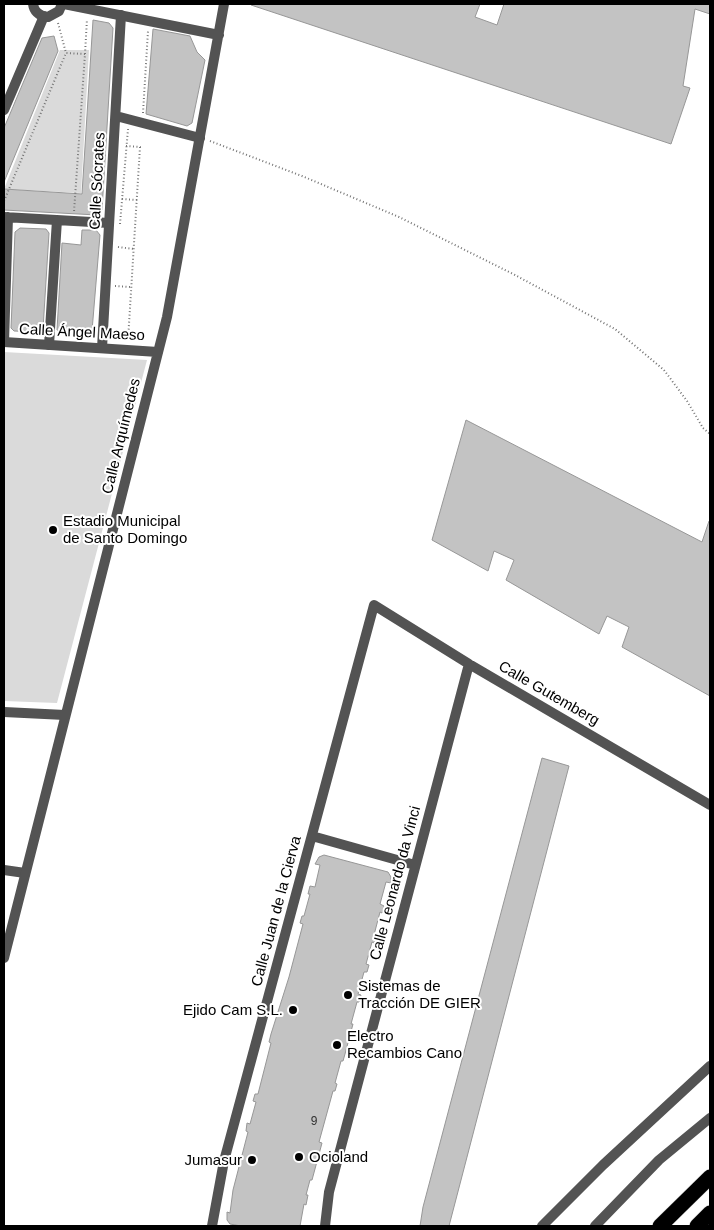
<svg xmlns="http://www.w3.org/2000/svg" width="714" height="1230" font-family="Arial,sans-serif">
	<style>
		.green { fill: #dadada }
		.building { fill: #c3c3c3; stroke: #979797 }
		.lines { fill: none; stroke-linecap: round; stroke-linejoin: round }
		.motorway-casing { stroke: #dbdbdb; stroke-width: 16 }
		.path { stroke: #757575; stroke-width: 2; stroke-dasharray: 1 2.5; stroke-linecap: butt }
		.minor { stroke: #535353; stroke-width: 10 }
		.tertiary { stroke: #535353; stroke-width: 10 }
		.motorway { stroke: #000; stroke-width: 15 }
		.poi-dot { fill: #000; stroke: #fff; stroke-width: 2 }
		.labels { text-anchor: middle; stroke-width: 4; stroke-linejoin: round; paint-order: stroke }
		.number-label { font-size: 12px; fill: #313131 }
		.street-label { font-size: 15px; fill: #000; stroke: #fff }
		.poi-label { font-size: 15px; fill: #000; stroke: #fff; text-anchor: start }
	</style>
	<rect width="100%" height="100%" fill="#fff"/>
	<path class="green" d="M60 50H89L81 193 4 189Z
		M4 352 147 360 57 703 4 701Z"/>
	<path class="building" d="M251 4H480L475 17 497 25 504 4H710V14L695 9 683 86 690 88 671 144 251 5Z
		M93 20 109 23 113 28 102 210 97 215 4 210V189L82 194Z
		M153 29 190 36 197 52 205 60 192 123 187 126 146 114Z
		M54 36 58 51 4 182V128L42 38Z
		M20 228 46 229 49 233 43 329 39 332 14 331 11 328 15 232Z
		M82 230H96L100 235 92 331 87 335 61 334 57 330 62 243 81 245Z
		M466 420 702 542 709 521H710V696L622 647 629 627 607 616 599 634 506 580 514 560 494 551 488 571 432 540Z
		M542 758 569 766 449 1226H420L423 1207Z
		M324 855 388 872 391 877V883L386 882 380 904 384 906 382 913 380 912 374 935H376L374 943 372 942 366 964 369 965 367 972H364L358 994 361 995 359 1002H357L351 1024H353L345 1054 343 1061H341L335 1083 337 1084 335 1091H333L319 1142 322 1143 312 1180H310L306 1195H308L306 1205 304 1204 300 1226H241L230 1224 227 1220V1212L230 1213 233 1190 248 1132 246 1131 247 1123 250 1124 256 1102 253 1101 255 1094H258L271 1043 269 1042 271 1034 289 977 303 924 300 923 302 916H304L310 894H308L310 886 315 887 320 865 315 864 319 857Z"/>
	<g class="lines">
		<g class="motorway-casing">
			<path id="motorway" d="M660 1226 710 1177
				M697 1226 710 1213"/>
		</g>
		<path class="path" d="M58 23 66 53 85 54 74 212
			M85 54 87 19
			M143 113 148 31
			M210 141 302 176 399 217 515 275 615 329 664 370 687 401 703 428 710 434
			M126 146 140 147 128 340
			M122 199 137 200
			M4 201 66 53
			M120 224 128 129
			M118 247 134 249
			M115 286 131 287"/>
		<path class="minor" d="M4 110 44 16
			M116 116 200 138
			M4 217 109 223
			M4 342 8 217
			M49 345 57 220
			M102 348 121 15
			M312 836 415 865
			M4 870 25 873
			M212 1226 224 1161 374 605 469 664 710 805
			M325 1226 329 1192 469 664
			M542 1226 603 1165 710 1066
			M595 1226 659 1160 710 1118"/>
		<path class="tertiary" d="M33 4C34 12 40 16 48 17L59 11 62 4
			M64 4 219 35
			M4 342 158 352
			M4 712 65 715
			M4 958 167 317 224 4"/>
		<use href="#motorway" class="motorway"/>
	</g>
	<g class="poi-dot">
		<circle cx="53" cy="530" r="5"/>
		<circle cx="348" cy="995" r="5"/>
		<circle cx="293" cy="1010" r="5"/>
		<circle cx="337" cy="1045" r="5"/>
		<circle cx="299" cy="1157" r="5"/>
		<circle cx="252" cy="1160" r="5"/>
	</g>
	<g class="labels">
		<g class="number-label">
			<text x="314" y="1125">9</text>
		</g>
		<g class="street-label">
			<text transform="translate(97 181) rotate(-87)" y="5">Calle Sócrates</text>
			<text transform="translate(82 332) rotate(3)" y="5">Calle Ángel Maeso</text>
			<text transform="translate(121 436) rotate(-76)" y="5">Calle Arquímedes</text>
			<text transform="translate(549 693) rotate(30)" y="5">Calle Gutemberg</text>
			<text transform="translate(395 883) rotate(-75)" y="5">Calle Leonardo da Vinci</text>
			<text transform="translate(276 911) rotate(-75)" y="5">Calle Juan de la Cierva</text>
		</g>
		<g class="poi-label">
			<text x="63" y="526">Estadio Municipal<tspan x="63" dy="17">de Santo Domingo</tspan></text>
			<text x="358" y="991">Sistemas de<tspan x="358" dy="17">Tracción DE GIER</tspan></text>
			<text x="283" y="1015" text-anchor="end">Ejido Cam S.L.</text>
			<text x="347" y="1041">Electro<tspan x="347" dy="17">Recambios Cano</tspan></text>
			<text x="309" y="1162">Ocioland</text>
			<text x="242" y="1165" text-anchor="end">Jumasur</text>
		</g>
	</g>
	<rect width="714" height="1230" fill="none" stroke="#000000" stroke-width="10"/>
</svg>
